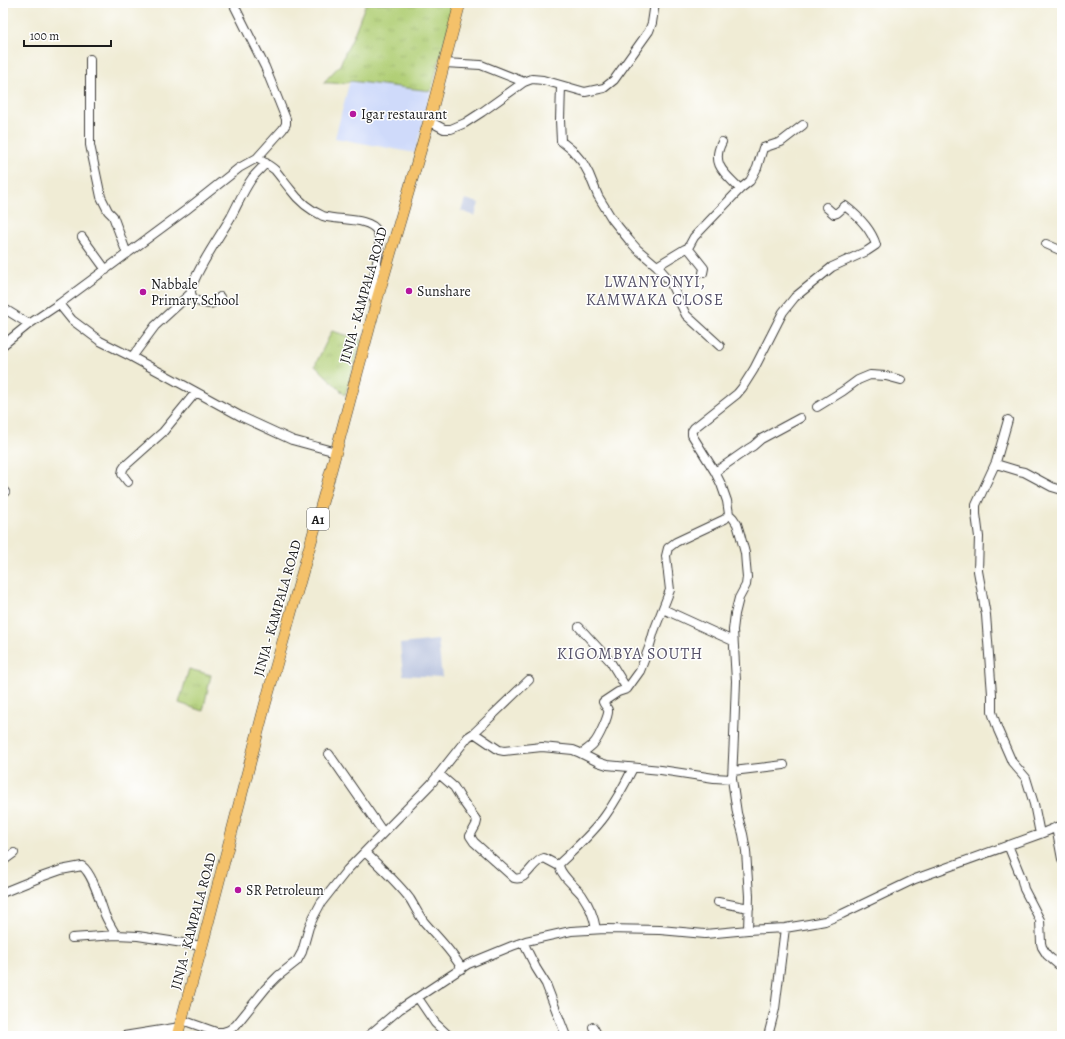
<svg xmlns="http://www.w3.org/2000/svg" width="1065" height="1039" font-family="Alegreya,serif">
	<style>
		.built { fill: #cfdafa }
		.industrial { fill: #bac4de }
		.grass { fill: url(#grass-tufts); stroke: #667649 }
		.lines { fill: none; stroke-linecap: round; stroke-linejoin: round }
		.minor-casing { stroke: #3c3b38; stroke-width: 10 }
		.highway-casing { stroke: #3c3b38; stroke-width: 12 }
		.minor { stroke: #fff; stroke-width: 8 }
		.highway { stroke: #f4c16b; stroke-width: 11 }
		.poi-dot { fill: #b5179e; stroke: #fff; stroke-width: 1.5 }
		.labels { text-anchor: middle; stroke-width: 3; stroke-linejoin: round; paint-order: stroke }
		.shield { fill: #fff; stroke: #606060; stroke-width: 1 }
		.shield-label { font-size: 13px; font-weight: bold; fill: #1c1c1c }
		.poi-label { font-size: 14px; fill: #1c1c1c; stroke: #fff; text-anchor: start }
		.street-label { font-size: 14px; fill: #1c1c1c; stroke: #fff }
		.quarter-label { font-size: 16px; letter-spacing: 1px; fill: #565268; stroke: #fff }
	</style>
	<defs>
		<pattern id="grass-tufts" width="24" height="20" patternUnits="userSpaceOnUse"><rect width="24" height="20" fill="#b1cf76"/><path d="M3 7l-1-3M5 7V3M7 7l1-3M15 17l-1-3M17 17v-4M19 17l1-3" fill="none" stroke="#98b166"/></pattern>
	</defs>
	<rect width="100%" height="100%" fill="#fff"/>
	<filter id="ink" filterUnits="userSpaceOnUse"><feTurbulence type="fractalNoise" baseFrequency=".025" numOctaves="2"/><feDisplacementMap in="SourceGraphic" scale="8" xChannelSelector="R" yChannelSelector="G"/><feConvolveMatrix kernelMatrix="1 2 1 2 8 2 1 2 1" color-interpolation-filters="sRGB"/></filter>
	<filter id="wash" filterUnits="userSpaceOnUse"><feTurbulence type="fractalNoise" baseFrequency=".012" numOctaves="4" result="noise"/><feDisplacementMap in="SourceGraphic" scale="16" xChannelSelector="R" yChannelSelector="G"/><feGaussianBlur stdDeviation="0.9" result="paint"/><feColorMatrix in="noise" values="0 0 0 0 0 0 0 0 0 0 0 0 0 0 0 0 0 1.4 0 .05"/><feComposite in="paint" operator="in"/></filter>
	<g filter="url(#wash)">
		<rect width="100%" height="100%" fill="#f0ecd5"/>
		<path class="built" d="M350 80 431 91 415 153 335 138Z"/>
		<path class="industrial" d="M465 199 479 203 475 216 461 211Z
			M438 640 442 677 403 675 400 644Z"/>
		<path class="grass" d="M366 3H455L431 91 351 81C341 86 334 82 323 83L340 65 346 51 351 42Z
			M332 331 362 340 345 395 315 365Z
			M189 669 211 675 203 711 179 703Z"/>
	</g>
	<g filter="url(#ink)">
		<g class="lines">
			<g class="minor-casing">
				<path id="minor" d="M233 3 265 67 286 119V124L283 129 257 158
					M90 59V145L101 197 108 211 113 216 127 254
					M444 63 481 65 524 82
					M561 86 560 120 561 141 572 150 583 163 589 174 598 196 612 219 629 240 637 249 657 266 665 275 671 284 686 315 720 346
					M429 121 444 129H451L465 123 482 112 524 82 532 79 543 80 585 92 604 88 614 80 649 31 652 23 655 3
					M722 142C710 165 726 174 740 189
					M82 237 106 270
					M1046 244 1062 251
					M688 248 694 237 740 189 750 181 757 168 763 148 781 142 803 125
					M657 266 685 249 688 248 704 268 703 273
					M220 297C215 302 211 306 204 303 198 302 192 300 191 293 190 279 223 231 231 217 238 204 244 189 253 177 257 172 262 168 266 163
					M59 304 72 320 100 341 132 357 242 417 292 440 336 452
					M3 308 29 324
					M3 345 29 324 59 304 186 210 239 168 257 158C263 162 269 165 275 170 280 176 285 183 290 189 298 200 310 210 323 216 338 221 370 217 377 231 384 244 373 276 371 291L372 296 376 303
					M132 357 155 326 191 293
					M817 407 843 391 858 380 870 375 886 376 901 380
					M1008 420 996 462 976 505V514L979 537 978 571 986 615 992 694V712L998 730 1012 762 1026 778 1034 804 1040 834
					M996 464 1019 471 1024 472 1052 487 1062 490
					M715 472 692 435V431L694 428 737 394 742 388 754 369 783 312 795 297 832 267 867 251 876 245C871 228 858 216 845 206L837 213 834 214 826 207
					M128 482 122 474 123 469 125 466 163 432 196 392
					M3 490 5 492
					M663 609 733 641
					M579 627 610 661 627 689
					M474 733 499 750 504 751 542 747 573 750 578 752 598 762 607 765 661 770 714 778 732 779
					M582 753C586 750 591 747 594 743 598 739 610 714 608 710 607 707 604 705 603 702L618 692 627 689 640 671 650 645 654 631 670 590 666 556 668 548 676 542 725 519 729 514
					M329 754 383 832
					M733 771 784 765
					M439 774 454 787 462 800 477 821 476 825 470 836 474 842 514 878C527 882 532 861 544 858L559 866
					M1056 827 1062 859
					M1008 845 1021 877 1024 889 1040 920 1041 943 1042 947 1047 955 1062 968
					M365 852C380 867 397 882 410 899 415 907 419 916 425 923 438 938 452 951 462 969
					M3 861 14 853
					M4 892 41 877 61 870 82 866C93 874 100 902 105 915 108 922 112 928 116 935
					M718 902 749 908
					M596 929C594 917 589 905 582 895 575 886 562 877 559 866L560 863C576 848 592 834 605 816 616 801 625 784 633 768
					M748 930 749 896 746 851 743 834 737 813 732 779 734 736 736 681 733 630 735 614 739 598 746 585 747 577 746 566 745 553 740 534 737 524 733 518 729 514 727 501 721 484 715 472 748 449 753 446 761 439 800 418
					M72 938 116 935 138 936 202 946
					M523 942 536 968 546 984 566 1036
					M418 998 435 1023 449 1036
					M182 1020 216 1032H223L229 1030 236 1025 266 988 278 976 297 961 302 952 309 927 314 916 321 903 347 870 431 784 468 737 474 733 529 680
					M593 1027 598 1036
					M124 1036 180 1027
					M368 1036 400 1009 468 964 512 946 526 941 571 931 605 929 660 930 705 934 748 930 785 928 809 924 825 921 842 914 915 879 1040 834 1062 825
					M768 1036 775 1009 785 928"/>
			</g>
			<g class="highway-casing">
				<path id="highway" d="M177 1036 202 946 265 705 327 485 376 303 429 121 460 3"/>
			</g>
			<use href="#minor" class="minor"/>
			<use href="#highway" class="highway"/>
		</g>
	</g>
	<g class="poi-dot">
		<circle cx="353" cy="114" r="4"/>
		<circle cx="409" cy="291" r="4"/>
		<circle cx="143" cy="292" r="4"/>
		<circle cx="238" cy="890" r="4"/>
	</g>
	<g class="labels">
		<rect class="shield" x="307" y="508" width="22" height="22" rx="3"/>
		<g class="shield-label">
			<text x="318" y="524">A1</text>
		</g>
		<g class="poi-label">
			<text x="361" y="119">Igar restaurant</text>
			<text x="151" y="289">Nabbale<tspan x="151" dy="16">Primary School</tspan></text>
			<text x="417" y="296">Sunshare</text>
			<text x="246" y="895">SR Petroleum</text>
		</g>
		<g class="street-label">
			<text transform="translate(363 295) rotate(-74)" y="5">JINJA - KAMPALA ROAD</text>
			<text transform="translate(277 608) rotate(-74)" y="5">JINJA - KAMPALA ROAD</text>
			<text transform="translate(193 921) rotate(-75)" y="5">JINJA - KAMPALA ROAD</text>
		</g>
		<g class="quarter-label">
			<text x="655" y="287">LWANYONYI,<tspan x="655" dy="18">KAMWAKA CLOSE</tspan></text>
			<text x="630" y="659">KIGOMBYA SOUTH</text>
		</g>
	</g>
	<rect width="1065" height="1039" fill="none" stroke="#fff" stroke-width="16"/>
	<path d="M24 40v6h87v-6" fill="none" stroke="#1c1c1c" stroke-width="2"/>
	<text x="30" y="40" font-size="12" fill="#1c1c1c" stroke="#ffffff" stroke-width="3" paint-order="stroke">100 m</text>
</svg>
